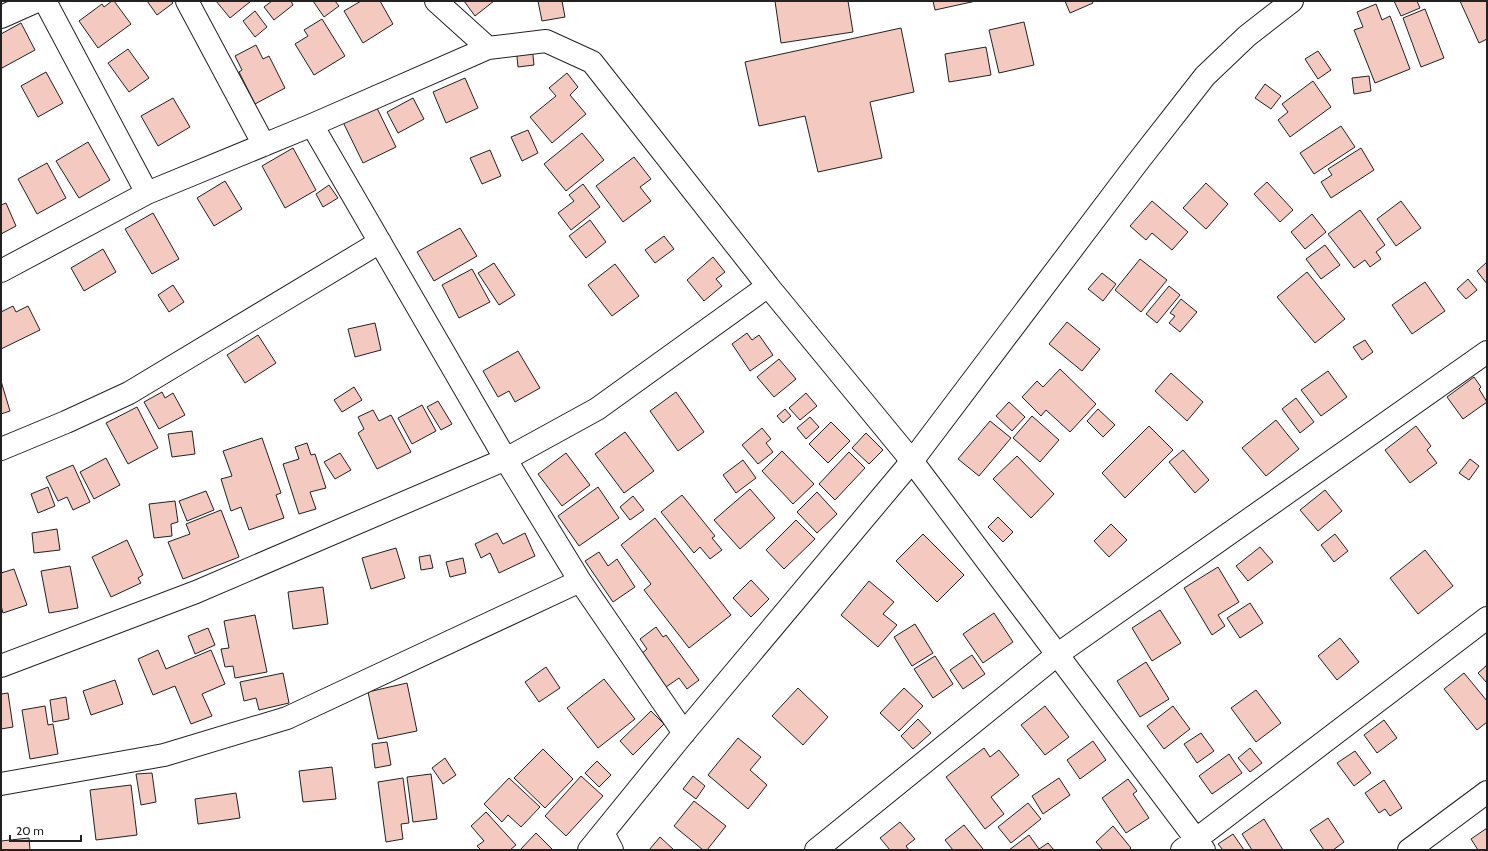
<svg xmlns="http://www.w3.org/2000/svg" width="1488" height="851" font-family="Cabin,sans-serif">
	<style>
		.building { fill: #f3c9c0; stroke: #222 }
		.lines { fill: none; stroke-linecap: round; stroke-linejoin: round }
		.minor-casing { stroke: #222; stroke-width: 24 }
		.highway-casing { stroke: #222; stroke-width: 24 }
		.minor { stroke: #fff; stroke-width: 22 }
		.highway { stroke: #fff; stroke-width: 22 }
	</style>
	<rect width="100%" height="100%" fill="#fff"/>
	<path class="building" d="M112 1H114L131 24 98 48 79 21 102 4 104 7Z
		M147 1H171L173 3 157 15Z
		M216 1H251L230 18Z
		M272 1H291L293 5 274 20 264 7Z
		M313 1H335L339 6 324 17Z
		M361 1H380L393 24 363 43 344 11Z
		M464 1H494L475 16Z
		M538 1H562L565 17 542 21Z
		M775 1H848L853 32 781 43Z
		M933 1H976L935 10Z
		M1065 1H1092L1093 3 1070 13Z
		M1394 1H1417L1420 8 1401 16Z
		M1460 1H1487V39L1479 43Z
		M1376 4 1382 20 1390 16 1410 69 1375 83 1354 30 1363 27 1357 12Z
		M1425 9 1444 58 1421 67 1403 18Z
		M255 11 267 27 255 37 243 21Z
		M322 19 345 56 314 75 295 44 308 36 304 30Z
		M1024 22 1034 65 999 73 989 30Z
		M21 23 35 50 2 68 1 65V34Z
		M901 28 914 92 870 102 882 158 818 172 805 116 759 126 745 62Z
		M256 45 263 59 269 56 285 88 255 104 239 72 242 70 235 56Z
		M532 46 534 65 518 67 516 47Z
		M986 47 991 75 949 82 945 54Z
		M128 49 149 78 129 92 108 63Z
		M1318 51 1331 70 1318 79 1305 59Z
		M46 72 63 103 38 117 21 86Z
		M567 73 578 87 570 95 586 114 552 143 530 117 556 96 549 88Z
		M1369 76 1371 91 1354 94 1352 78Z
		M465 78 478 108 446 123 433 92Z
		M1313 81 1331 107 1290 137 1278 120 1288 112 1282 104Z
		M1265 84 1281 96 1271 109 1255 98Z
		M173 98 190 127 158 146 141 116Z
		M413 98 424 119 398 133 387 112Z
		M375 104 396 147 363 163 342 120Z
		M1341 126 1355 147 1314 174 1300 153Z
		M528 130 538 153 522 161 511 137Z
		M582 133 604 160 566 191 544 164Z
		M88 142 110 180 79 198 56 161Z
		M293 148 316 190 285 208 262 166Z
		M1361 148 1374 170 1331 198 1321 182 1332 175 1328 169Z
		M490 150 501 176 482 184 470 158Z
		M634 157 651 179 640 187 651 201 623 222 596 186Z
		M47 163 66 198 37 214 18 179Z
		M225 181 242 209 214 226 197 198Z
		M1267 182 1293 210 1280 222 1254 194Z
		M1206 183 1228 204 1206 229 1183 208Z
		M583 184 600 207 571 230 558 213 574 201 569 195Z
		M329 185 338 198 323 207 316 194Z
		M1152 201 1188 232 1172 250 1152 233 1146 240 1130 226Z
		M1401 201 1421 228 1396 246 1377 219Z
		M6 203 16 226 1 234V205Z
		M1360 210 1385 245 1376 252 1381 259 1370 267 1365 260 1354 268 1328 234Z
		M153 213 179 259 152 274 125 229Z
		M1312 214 1326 232 1305 249 1291 232Z
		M590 220 606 242 586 258 569 236Z
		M460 228 477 256 434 281 417 252Z
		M664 236 674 249 655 263 645 250Z
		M1325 245 1340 265 1321 279 1306 259Z
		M103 249 116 272 84 291 71 268Z
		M713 257 725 272 716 279 722 286 704 301 687 280Z
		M1140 259 1167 280 1141 312 1115 290Z
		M1487 262V284L1477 271Z
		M494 263 515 295 499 305 478 273Z
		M615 264 639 296 612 316 588 285Z
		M472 269 490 302 459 318 442 285Z
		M1307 272 1345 319 1315 343 1277 297Z
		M1102 273 1116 284 1103 301 1088 289Z
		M1468 279 1477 290 1466 299 1457 289Z
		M1425 282 1445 311 1412 334 1392 305Z
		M173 285 184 302 169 312 158 295Z
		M1169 286 1180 295 1157 323 1146 314Z
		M1181 299 1197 312 1180 332 1169 323 1175 316 1170 313Z
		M13 306 16 312 28 306 40 330 1 349V312Z
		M1067 322 1100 349 1082 371 1049 344Z
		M375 323 381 350 355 357 348 329Z
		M747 333 752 340 759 335 773 355 750 371 732 344Z
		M258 335 276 363 245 383 227 355Z
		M1365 340 1373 352 1362 360 1353 347Z
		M518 351 540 388 515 402 509 391 498 397 483 371Z
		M779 359 796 379 774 397 757 377Z
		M1060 369 1096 404 1070 432 1046 410 1041 416 1022 397 1037 381 1043 387Z
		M1328 371 1347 397 1321 416 1301 390Z
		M1171 373 1203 402 1187 421 1155 391Z
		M1474 377 1481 387 1479 389 1487 402 1463 419 1447 397Z
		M1 381 10 411 1 414Z
		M354 387 362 400 342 412 334 400Z
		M162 392 165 398 173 393 185 415 159 429 144 402Z
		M676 392 704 432 678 451 650 411Z
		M806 393 817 406 800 420 789 408Z
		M1296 398 1314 422 1300 433 1282 409Z
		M438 401 452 424 441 430 427 407Z
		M1009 402 1025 417 1012 431 996 416Z
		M422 405 436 431 412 444 398 418Z
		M137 407 158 448 128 464 106 423Z
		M785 409 791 416 783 423 777 416Z
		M1098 409 1115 425 1103 437 1087 421Z
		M373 410 379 421 391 415 411 452 377 469 358 433 364 429 358 417Z
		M1032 416 1059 440 1040 462 1013 438Z
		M810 417 819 427 806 439 797 428Z
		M1276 420 1299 449 1266 476 1242 448Z
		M990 421 1011 438 979 476 958 459Z
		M831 422 850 441 828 463 809 444Z
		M1149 426 1173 450 1125 498 1102 473Z
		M1416 426 1431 446 1427 450 1437 463 1410 483 1385 450Z
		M762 428 771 439 766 443 773 452 758 464 742 445Z
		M192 431 195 454 172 457 168 434Z
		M625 432 654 471 624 493 595 454Z
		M866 433 883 450 869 464 852 448Z
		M262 438 281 493 276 495 284 518 249 530 241 507 231 511 221 479 232 476 223 451Z
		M307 443 311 455 315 454 326 488 310 492 316 509 299 514 283 464 299 459 295 447Z
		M1183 450 1209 480 1195 493 1169 462Z
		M782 451 814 484 793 504 762 471Z
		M849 452 865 468 835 500 819 484Z
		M340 453 351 470 335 479 324 462Z
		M566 453 590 485 562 506 538 474Z
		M1017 456 1054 494 1031 518 993 479Z
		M106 458 120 485 94 499 80 472Z
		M1470 459 1479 466 1469 480 1459 473Z
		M743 460 756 478 736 493 723 475Z
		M73 465 90 502 73 510 67 497 58 501 46 477Z
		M48 487 55 506 38 513 31 494Z
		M598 487 619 518 579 546 558 516Z
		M750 489 775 518 740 549 714 520Z
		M1325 490 1342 511 1318 531 1300 510Z
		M206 491 214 510 187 521 179 501Z
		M817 492 837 514 817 533 797 512Z
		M682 495 715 536 712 538 722 550 710 559 700 547 694 553 661 512Z
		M633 496 644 510 630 520 620 507Z
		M175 501 178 522 171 524 172 536 154 538 149 504Z
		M221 510 239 557 183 579 168 542 190 534 186 524Z
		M998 517 1013 532 1003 542 988 527Z
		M655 518 731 615 689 648 644 590 651 584 621 545Z
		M796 520 815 539 784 569 766 550Z
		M1111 524 1127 540 1109 557 1094 541Z
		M57 529 60 550 34 553 32 533Z
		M497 533 503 544 525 533 535 556 499 573 490 553 481 558 475 544Z
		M923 534 964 575 937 602 896 561Z
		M1335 534 1348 551 1334 562 1321 545Z
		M127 540 143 575 138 578 141 583 111 597 92 557Z
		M1260 547 1273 562 1248 581 1236 566Z
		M396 548 405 578 371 589 362 558Z
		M1425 550 1453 586 1418 614 1390 578Z
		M599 552 608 566 617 559 635 587 613 602 585 561Z
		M430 555 433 568 421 570 419 557Z
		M463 558 466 573 450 577 446 562Z
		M70 566 78 608 49 613 41 571Z
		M1218 567 1239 602 1218 615 1225 626 1212 635 1184 588Z
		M14 569 27 605 3 613 1 606V573Z
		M751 580 769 599 751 617 733 598Z
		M869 581 894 602 883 614 897 625 878 647 841 615Z
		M323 587 328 624 293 629 288 592Z
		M1250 603 1263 623 1240 638 1227 618Z
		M1160 610 1181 643 1152 661 1132 628Z
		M994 613 1013 642 983 663 963 634Z
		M255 615 267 672 235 678 233 666 225 667 221 649 229 648 224 621Z
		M915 624 933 653 912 666 894 637Z
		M656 627 663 637 666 635 699 680 687 689 679 678 663 689 639 656 647 649 640 639Z
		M208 628 215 645 195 654 188 636Z
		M1340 638 1359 662 1337 680 1318 656Z
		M158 650 166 669 211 650 225 684 202 694 212 716 191 724 175 686 153 695 138 659Z
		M972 655 985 674 963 689 950 670Z
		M935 656 953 684 933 698 914 669Z
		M1146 662 1169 699 1140 717 1117 681Z
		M1487 665V683L1478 673Z
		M546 667 560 688 539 702 525 682Z
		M283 673 289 703 259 710 256 698 244 701 240 682Z
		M1464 673 1487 701V722L1477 730 1444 689Z
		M604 679 635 719 598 748 567 708Z
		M115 680 123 704 91 715 83 691Z
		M407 683 417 731 378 739 368 692Z
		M798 688 828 717 803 745 772 716Z
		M904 688 923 706 899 731 880 713Z
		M1256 690 1281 723 1256 742 1231 708Z
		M8 693 13 727 1 729V694Z
		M66 697 69 719 53 722 50 700Z
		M45 706 48 725 53 724 58 754 30 759 22 710Z
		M1045 706 1069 737 1045 755 1021 725Z
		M1173 706 1190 729 1164 749 1147 726Z
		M651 711 664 724 633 755 620 741Z
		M918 719 931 733 913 749 901 736Z
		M1384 720 1397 738 1377 753 1364 735Z
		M1201 733 1214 751 1197 763 1184 744Z
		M738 738 761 757 750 770 767 785 748 809 708 775Z
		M1093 741 1106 760 1080 779 1067 760Z
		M387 742 391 765 375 768 372 744Z
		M984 748 990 757 999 750 1019 775 991 797 1004 814 985 829 946 777Z
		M1250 748 1262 763 1250 772 1238 758Z
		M543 749 573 779 545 808 514 778Z
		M1355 751 1371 773 1354 786 1337 763Z
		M1229 754 1242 773 1212 794 1199 776Z
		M445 758 456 775 443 784 432 768Z
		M597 761 611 775 599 787 585 773Z
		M332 767 336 799 303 802 299 771Z
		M152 773 156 802 141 805 136 774Z
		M431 774 437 819 413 822 407 777Z
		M581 776 603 796 566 836 545 816Z
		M693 776 705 786 696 799 683 789Z
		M403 778 409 823 401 824 403 839 386 842 378 782Z
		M509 778 540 807 521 827 508 815 502 822 484 804Z
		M1059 778 1070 795 1043 814 1032 796Z
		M1128 779 1137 791 1133 794 1149 818 1126 833 1102 798Z
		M1384 780 1402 808 1390 816 1385 809 1379 813 1365 793Z
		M131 785 137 835 96 840 90 790Z
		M236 793 240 818 198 824 195 799Z
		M694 801 726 826 707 850H703L674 826Z
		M1028 803 1041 819 1011 843 998 827Z
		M486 812 516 845 510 850H481L477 846 484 841 471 826Z
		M1328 818 1344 842 1333 850H1324L1310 830Z
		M1264 819 1283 850H1252L1242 834Z
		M900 822 915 839 906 846 909 850H890L880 838Z
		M964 825 983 849 982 850H953L945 840Z
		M1113 826 1131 848 1129 850H1103L1096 842Z
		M1487 828V850H1478L1471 839Z
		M536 833 553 850H520Z
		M1233 834 1244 850H1223L1218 844Z
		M1029 835 1039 849 1048 843 1054 850H1009Z
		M660 837 674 850H649Z
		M29 838 30 850H1V841Z"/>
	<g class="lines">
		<g class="minor-casing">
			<path id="minor" d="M45 1 147 193
				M187 1 264 145
				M436 1 488 48
				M1 17 37 1
				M312 125 509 465 580 581 684 733
				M1 271 147 193 312 125 488 48 546 41 592 62 768 286 912 461 1204 850
				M1 449 66 422 129 393 380 242
				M1 666 196 592 506 459 597 409 768 286
				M1 784 164 755 287 718 580 581
				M603 833 612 850
				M816 850 1058 654 1487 352
				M1182 850 1487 618
				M1409 850 1487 792"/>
		</g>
		<g class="highway-casing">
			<path id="highway" d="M589 850 684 733 912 461 1137 163 1205 76 1247 36 1292 1"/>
		</g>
		<use href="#minor" class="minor"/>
		<use href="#highway" class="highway"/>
	</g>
	<rect width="1488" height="851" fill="none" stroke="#222222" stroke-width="4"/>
	<path d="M10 835v6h71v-6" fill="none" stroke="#222222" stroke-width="2"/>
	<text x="16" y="835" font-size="12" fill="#222222" stroke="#ffffff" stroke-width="3" paint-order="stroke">20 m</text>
</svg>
